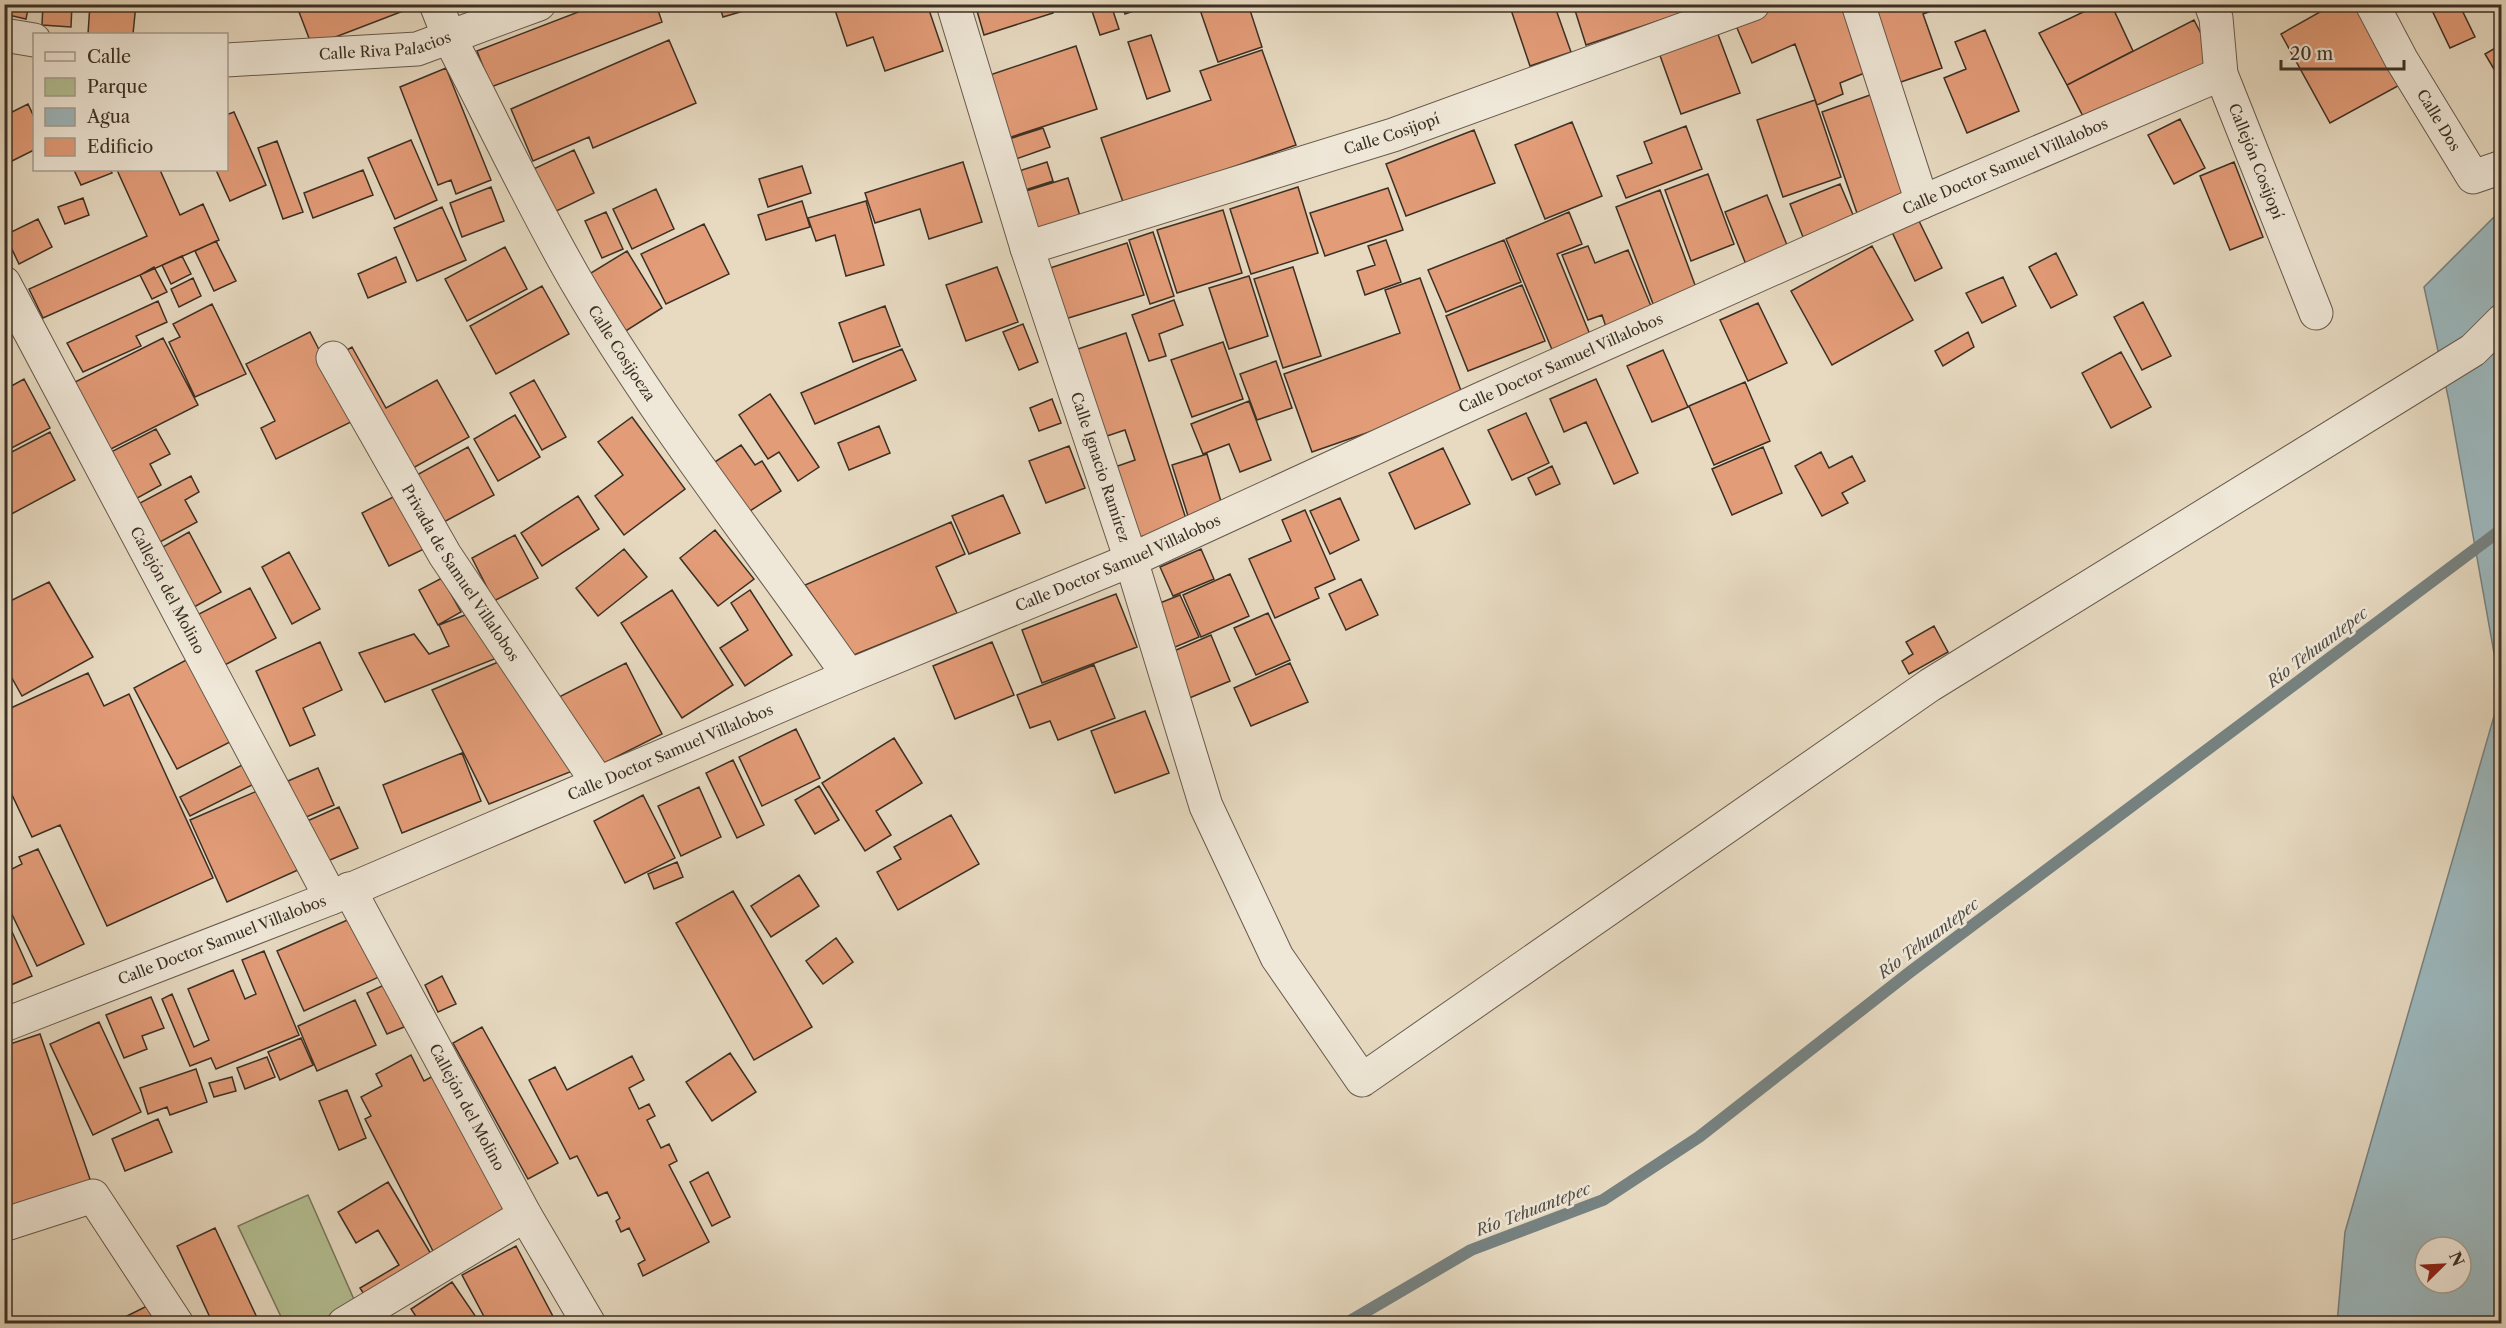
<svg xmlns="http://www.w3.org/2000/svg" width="2506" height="1328" font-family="'Libre Caslon Text',serif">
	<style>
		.green { fill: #b4c094; stroke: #78785c; stroke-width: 1.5 }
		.water { fill: #9cb8be; stroke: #768281; stroke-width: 1.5; fill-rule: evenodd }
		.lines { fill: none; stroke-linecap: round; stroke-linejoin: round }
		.stream { stroke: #768281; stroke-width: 12 }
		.building { fill: #e39c78; stroke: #3c3025; stroke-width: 1.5 }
		.minor-casing { stroke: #675a4c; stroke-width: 35 }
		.minor { stroke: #efe7d7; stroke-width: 33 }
		.labels { text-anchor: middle; stroke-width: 5; stroke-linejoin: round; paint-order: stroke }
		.street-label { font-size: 15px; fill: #3c3025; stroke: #efe7d7 }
		.water-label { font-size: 16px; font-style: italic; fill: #4f4b44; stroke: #efe7d7 }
	</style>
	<rect width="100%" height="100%" fill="#e7dac1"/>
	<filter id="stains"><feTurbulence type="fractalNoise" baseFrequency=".00333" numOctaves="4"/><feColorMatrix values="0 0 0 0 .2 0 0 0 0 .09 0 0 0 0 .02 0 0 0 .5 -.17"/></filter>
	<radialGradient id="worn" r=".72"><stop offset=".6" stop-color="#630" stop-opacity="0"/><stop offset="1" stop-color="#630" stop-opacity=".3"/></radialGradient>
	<path class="green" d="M308 1195 356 1304 321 1323H284L238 1226Z"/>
	<path class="water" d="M2501 210V1323L2337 1324 2345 1232 2501 692 2449 401 2424 287ZM2425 1247H2461V1283H2425Z"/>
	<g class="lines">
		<path class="stream" d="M1345 1324 1471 1250 1603 1200 1699 1137 1910 972 2502 529"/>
	</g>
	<path class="building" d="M4 4H29L26 19 4 14Z
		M43 4H72L71 27 42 25Z
		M90 4H136L133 34H88Z
		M296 4H410L411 8 312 46Z
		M599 4H656L662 22 491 87 477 51Z
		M719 4H767L723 17Z
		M833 4H865L867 10 882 4H927L943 51 885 71 873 37 847 46Z
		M975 4H1050L1053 13 984 35Z
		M1122 4H1153L1125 14Z
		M1198 4H1248L1262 47 1218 62Z
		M1509 4H1554L1571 52 1530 66Z
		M1573 4H1703V6L1586 45Z
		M1787 4H1843L1867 72 1840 83 1843 94 1817 105 1795 44 1752 63 1734 21Z
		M1868 4H1951L1923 14 1942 68 1895 84Z
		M2100 4H2111L2133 51 2067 85 2039 33Z
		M2334 4H2365L2407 81 2330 123 2281 34Z
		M2429 4H2459L2475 37 2450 48Z
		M1111 5 1119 29 1100 35 1092 11Z
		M2194 20 2215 61 2088 126 2067 85Z
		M1716 29 1740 93 1681 114 1658 50Z
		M1985 30 2019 111 1967 133 1944 78 1966 69 1955 42Z
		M1151 35 1170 91 1147 99 1128 42Z
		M669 40 696 103 593 148 589 137 533 161 511 109Z
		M2502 44V80L2501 81 2485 54Z
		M1076 46 1097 109 1008 138 987 76Z
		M1262 50 1296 145 1124 205 1101 138 1211 100 1200 71Z
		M446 68 491 180 456 194 451 180 438 185 400 87Z
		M1873 94 1909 199 1858 216 1822 112Z
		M1815 100 1841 177 1783 197 1757 120Z
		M28 104 34 117V150L4 165V116Z
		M234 112 266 185 230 201 216 170H226V115Z
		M2180 119 2205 168 2174 184 2148 135Z
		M1572 122 1602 196 1545 219 1515 145Z
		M1686 126 1702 169 1626 198 1617 176 1652 163 1644 142Z
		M1043 128 1050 147 1016 159 1009 139Z
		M1474 130 1495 183 1406 216 1386 164Z
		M411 140 437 200 395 219 368 158Z
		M277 141 303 212 283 219 258 148Z
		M574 150 594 193 548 215 527 172Z
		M963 162 982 222 929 239 920 209 875 223 865 193Z
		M1047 162 1053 181 1025 190 1019 171Z
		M2234 162 2263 237 2230 250 2200 176Z
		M802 166 811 193 768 207 759 179Z
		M74 170H110L112 173 81 185Z
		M117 170H160L180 215 203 204 219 240 43 318 29 289 147 236Z
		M363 170 373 195 313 218 304 193Z
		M1708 174 1734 244 1691 261 1665 190Z
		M1068 178 1081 219 1039 232 1026 191Z
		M1840 184 1854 217 1803 237 1790 204Z
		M491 187 504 221 462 237 450 203Z
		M1298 187 1318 253 1251 274 1230 209Z
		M1388 188 1403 230 1325 256 1310 213Z
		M656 189 674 229 632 249 613 209Z
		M1660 190 1698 293 1655 309 1616 207Z
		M1767 195 1791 255 1749 272 1725 212Z
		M83 198 89 215 65 224 58 207Z
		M802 201 810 227 766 240 758 215Z
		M866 201 884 265 846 276 835 235 816 241 808 218Z
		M442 207 466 260 417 281 394 228Z
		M1223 210 1242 273 1177 293 1157 230Z
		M606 212 623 249 602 258 585 221Z
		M1569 212 1582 244 1557 254 1591 337 1553 352 1506 239Z
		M38 219 52 247 19 264 5 235Z
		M1918 219 1942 268 1915 281 1892 232Z
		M704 224 729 274 666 304 641 254Z
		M1153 232 1174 296 1150 304 1129 240Z
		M1386 240 1401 282 1365 295 1357 271 1375 265 1368 246Z
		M1504 240 1521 282 1446 312 1428 270Z
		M216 241 236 281 214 291 195 251Z
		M1127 243 1144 295 1065 319 1050 268Z
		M1588 246 1595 263 1628 250 1653 311 1607 330 1602 315 1588 320 1562 255Z
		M1872 246 1913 320 1832 365 1791 291Z
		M505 247 527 289 467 321 445 279Z
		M627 251 662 308 621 334 586 276Z
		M2056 253 2077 295 2051 308 2029 267Z
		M182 256 191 274 171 284 162 265Z
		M396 257 406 282 368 298 358 274Z
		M154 267 167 292 152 299 140 275Z
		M997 267 1018 322 966 341 946 285Z
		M1293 267 1321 356 1283 368 1254 279Z
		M1249 276 1268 336 1229 349 1209 288Z
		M2003 277 2016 306 1982 323 1966 293Z
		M193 278 201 296 179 307 171 289Z
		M1420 278 1464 399 1312 452 1284 374 1400 333 1385 290Z
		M1522 285 1545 341 1468 371 1446 316Z
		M542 286 569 334 496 374 470 326Z
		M1174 300 1183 325 1159 334 1166 356 1149 361 1132 315Z
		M158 301 167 322 136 336 141 346 83 372 67 343Z
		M2143 302 2171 356 2142 370 2114 317Z
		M1758 303 1787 363 1748 381 1720 320Z
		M212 304 246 374 195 397 169 342 180 337 173 324Z
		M885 306 900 346 853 362 839 323Z
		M1023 324 1038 362 1019 370 1003 332Z
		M310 332 355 420 276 459 261 428 275 421 246 364Z
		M1968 332 1974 347 1943 366 1935 351Z
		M1126 333 1187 522 1134 539 1112 468 1135 460 1125 430 1101 438 1072 351Z
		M163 338 198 405 105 452 71 384Z
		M1223 342 1243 399 1192 417 1171 360Z
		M352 347 386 408 437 380 469 437 404 473 338 355Z
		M902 349 916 380 815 424 801 393Z
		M1663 350 1688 407 1652 422 1627 366Z
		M2121 352 2151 407 2111 428 2082 373Z
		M1276 361 1292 408 1257 420 1240 374Z
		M24 379 50 428 4 452V390Z
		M1596 379 1638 473 1614 484 1586 422 1564 432 1550 399Z
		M534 380 566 437 542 450 510 393Z
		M1745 382 1770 441 1714 465 1689 406Z
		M770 394 819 467 798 481 779 452 768 459 739 415Z
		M1052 399 1061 423 1039 431 1030 408Z
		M1249 401 1271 460 1240 472 1229 444 1203 454 1191 424Z
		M1526 413 1549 463 1512 480 1488 430Z
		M515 415 540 457 498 481 474 439Z
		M632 417 685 489 624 535 595 496 623 475 598 442Z
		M879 426 890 453 849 470 838 443Z
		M156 429 170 454 150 464 161 485 132 501 107 454Z
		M50 432 75 480 4 518V456Z
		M741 445 755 465 762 461 781 491 739 518 707 467Z
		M1069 446 1085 488 1046 503 1029 461Z
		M468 447 494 495 442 523 415 476Z
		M1763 447 1782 493 1732 515 1712 469Z
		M1443 448 1470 504 1415 529 1389 473Z
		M1821 452 1829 468 1852 456 1865 481 1842 493 1848 503 1822 516 1795 466Z
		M1207 454 1222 505 1188 516 1172 465Z
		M1552 466 1560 484 1536 495 1528 478Z
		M191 476 199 492 185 500 197 522 160 542 140 503Z
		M399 494 426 548 389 566 362 513Z
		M1003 495 1020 533 969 554 952 516Z
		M578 496 599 529 542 566 521 533Z
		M1340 498 1359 540 1330 554 1310 511Z
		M1305 510 1335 579 1315 588 1319 598 1275 618 1249 559 1291 541 1282 520Z
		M951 522 965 554 936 567 957 613 854 655 805 585Z
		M715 530 754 579 718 606 680 558Z
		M189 532 221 592 187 611 154 552Z
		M515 535 538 578 494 601 472 558Z
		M624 549 647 577 598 616 576 588Z
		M1201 549 1214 579 1173 596 1160 567Z
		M289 552 320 609 292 624 262 567Z
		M1230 574 1249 616 1201 637 1183 595Z
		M442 578 461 612 438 625 419 590Z
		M1361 579 1378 615 1346 630 1329 594Z
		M49 582 93 657 22 696 4 664V604Z
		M250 588 276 638 221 667 195 616Z
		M672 590 733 685 682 718 621 623Z
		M750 590 792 655 745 686 720 648 748 630 731 603Z
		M1116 594 1137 647 1042 683 1022 630Z
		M1180 595 1199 637 1168 650 1150 607Z
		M1268 613 1290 660 1256 675 1234 628Z
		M465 615 497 658 385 702 359 653 414 634 429 654 449 646 439 625Z
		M1934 626 1948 652 1909 674 1902 661 1913 654 1906 642Z
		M1211 635 1230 681 1187 699 1167 654Z
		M320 642 342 690 303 708 315 735 290 746 256 671Z
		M992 642 1014 695 955 719 933 666Z
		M188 659 232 741 177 769 134 688Z
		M503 660 575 770 489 804 432 690Z
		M626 663 662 734 592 769 557 698Z
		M1290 663 1308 702 1251 726 1234 688Z
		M1094 665 1115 718 1058 740 1050 721 1030 728 1017 695Z
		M88 673 104 706 129 694 213 878 107 926 60 825 32 837 4 778V711Z
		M1145 711 1169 773 1115 793 1091 731Z
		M796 729 820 778 762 806 739 757Z
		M894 738 922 783 876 811 891 835 865 851 822 783Z
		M462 753 481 801 402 833 383 785Z
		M733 760 764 825 737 838 706 773Z
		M246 763 256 783 190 816 180 797Z
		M318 768 334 805 304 818 288 781Z
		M819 786 839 820 815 834 795 800Z
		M699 787 721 837 681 856 658 806Z
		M264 788 300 869 227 902 190 820Z
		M643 795 675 858 625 883 594 821Z
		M339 807 358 848 323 863 305 822Z
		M951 815 979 864 898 910 877 872 901 859 894 847Z
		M38 849 84 944 37 966 4 898V873L22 864 19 857Z
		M677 862 683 877 654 889 648 874Z
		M799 875 819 906 771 937 751 906Z
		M733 891 812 1027 754 1060 676 923Z
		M4 914 32 976 4 988Z
		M352 918 379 977 304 1011 277 951Z
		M836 938 853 962 823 984 806 961Z
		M264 951 299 1035 216 1069 211 1058 190 1066 162 999 172 994 194 1047 209 1040 188 989 233 970 245 999 256 994 242 960Z
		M442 976 456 1004 438 1012 425 985Z
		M384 985 404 1027 387 1034 367 993Z
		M151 997 164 1028 142 1036 147 1049 124 1058 106 1015Z
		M355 1000 376 1045 317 1071 298 1026Z
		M99 1022 141 1112 93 1135 50 1044Z
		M482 1027 558 1163 528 1179 453 1043Z
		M40 1034 92 1185 10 1214 4 1199V1046Z
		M301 1038 313 1065 280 1080 268 1052Z
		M730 1053 756 1092 712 1121 686 1082Z
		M411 1055 424 1081 435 1075 507 1216 434 1253 365 1119 371 1116 361 1097 382 1086 376 1074Z
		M632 1056 644 1080 629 1088 639 1109 649 1104 655 1116 647 1120 661 1148 669 1144 677 1161 669 1165 709 1242 643 1276 638 1264 645 1260 629 1228 621 1232 616 1221 620 1218 607 1192 598 1196 577 1156 570 1159 529 1080 555 1067 567 1090Z
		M267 1057 275 1077 245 1089 237 1068Z
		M196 1069 207 1102 170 1115 167 1107 148 1114 140 1088Z
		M232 1077 236 1091 214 1097 209 1083Z
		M347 1090 366 1138 339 1150 319 1101Z
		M158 1119 172 1152 125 1171 112 1139Z
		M708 1172 730 1217 712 1226 690 1182Z
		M388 1182 434 1259 367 1299 360 1288 399 1265 378 1230 356 1243 338 1212Z
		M215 1228 260 1324H213L177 1246Z
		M516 1246 557 1324H488L462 1275Z
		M452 1282 476 1317 467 1324H421L411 1309Z
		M157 1301 168 1324H111Z"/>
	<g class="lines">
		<g class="minor-casing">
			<g id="minor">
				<path id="s1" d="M436 4 449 37C491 117 530 201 575 279 656 418 757 544 849 676"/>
				<path id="s2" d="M953 4 1027 248 1131 560 1206 806 1277 957 1362 1080 1930 685 2473 350 2502 321"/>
				<path d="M1858 4 1922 202"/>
				<path id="s3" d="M2211 4 2216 18 2221 74 2316 313"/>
				<path id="s4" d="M2372 4 2401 59 2473 177 2502 167"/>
				<path d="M4 35 34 40"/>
				<path id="s5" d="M226 60 417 49 539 4"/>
				<path id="s6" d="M1027 248 1393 135 1753 4"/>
				<path id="s7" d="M4 283 331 898"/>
				<path id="s8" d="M333 358 445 555 598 783"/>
				<path id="s9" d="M349 889 525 1215 589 1324"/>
				<path id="s10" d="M4 1025 331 898 849 676 1131 560 1481 399 1922 202 2221 74"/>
				<path d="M4 1220 6 1224 93 1196 177 1324"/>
				<path d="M344 1324 525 1215"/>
			</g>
		</g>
		<use href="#minor" class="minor"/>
	</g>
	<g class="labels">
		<g class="street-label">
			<text dy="5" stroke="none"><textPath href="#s5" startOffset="160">Calle Riva Palacios</textPath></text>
			<text dy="5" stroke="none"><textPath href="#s4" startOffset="134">Calle Dos</textPath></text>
			<text dy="5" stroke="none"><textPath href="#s6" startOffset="382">Calle Cosijopí</textPath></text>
			<text dy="5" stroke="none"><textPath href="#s3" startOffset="165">Callejón Cosijopí</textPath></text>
			<text dy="5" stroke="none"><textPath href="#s10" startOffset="2178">Calle Doctor Samuel Villalobos</textPath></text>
			<text dy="5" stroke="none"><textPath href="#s1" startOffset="396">Calle Cosijoeza</textPath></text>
			<text dy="5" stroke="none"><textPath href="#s10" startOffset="1692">Calle Doctor Samuel Villalobos</textPath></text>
			<text dy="5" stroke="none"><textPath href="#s2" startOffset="486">Calle Ignacio Ramírez</textPath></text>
			<text dy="5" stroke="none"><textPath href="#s10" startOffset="1206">Calle Doctor Samuel Villalobos</textPath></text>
			<text dy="5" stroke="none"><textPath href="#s8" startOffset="250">Privada de Samuel Villalobos</textPath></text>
			<text dy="5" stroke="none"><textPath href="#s7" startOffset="348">Callejón del Molino</textPath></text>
			<text dy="5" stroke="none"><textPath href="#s10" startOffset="720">Calle Doctor Samuel Villalobos</textPath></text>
			<text dy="5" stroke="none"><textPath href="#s10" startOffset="234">Calle Doctor Samuel Villalobos</textPath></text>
			<text dy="5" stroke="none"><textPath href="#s9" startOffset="248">Callejón del Molino</textPath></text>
		</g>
		<g class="water-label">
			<text transform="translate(2317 647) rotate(-37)" y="6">Río Tehuantepec</text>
			<text transform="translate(1928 938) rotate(-37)" y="6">Río Tehuantepec</text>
			<text transform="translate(1533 1209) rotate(-21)" y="6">Río Tehuantepec</text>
		</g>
	</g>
	<rect width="2506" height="1328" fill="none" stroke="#e7dac1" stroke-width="24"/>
	<rect x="6" y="6" width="2494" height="1316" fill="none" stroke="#3c3025" stroke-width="3"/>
	<rect x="12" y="12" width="2482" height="1304" fill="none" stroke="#3c3025" stroke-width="1.5"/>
	<rect x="33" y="33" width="195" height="138" fill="#efe7d7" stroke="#a79e90" stroke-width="1.5"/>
	<rect x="45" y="52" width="30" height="9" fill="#efe7d7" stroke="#a79e90" stroke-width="1.5"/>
	<text x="87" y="63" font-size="18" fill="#3c3025">Calle</text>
	<rect x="45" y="78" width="30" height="18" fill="#b4c094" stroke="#a79e90" stroke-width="1.5"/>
	<text x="87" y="93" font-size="18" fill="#3c3025">Parque</text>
	<rect x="45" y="108" width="30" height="18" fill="#9cb8be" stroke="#a79e90" stroke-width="1.5"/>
	<text x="87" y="123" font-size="18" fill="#3c3025">Agua</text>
	<rect x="45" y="138" width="30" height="18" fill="#e39c78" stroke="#a79e90" stroke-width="1.5"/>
	<text x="87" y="153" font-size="18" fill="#3c3025">Edificio</text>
	<g transform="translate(2443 1265) rotate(66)"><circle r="28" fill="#efe7d7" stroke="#a79e90" stroke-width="1.5"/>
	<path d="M0-4.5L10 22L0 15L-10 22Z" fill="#8f2418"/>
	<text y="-9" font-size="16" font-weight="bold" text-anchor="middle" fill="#3c3025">N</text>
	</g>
	<path d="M2281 60v9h123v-9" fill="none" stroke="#3c3025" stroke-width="3"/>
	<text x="2290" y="60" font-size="18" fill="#3c3025" stroke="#efe7d7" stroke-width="4.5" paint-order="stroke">20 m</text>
	<rect width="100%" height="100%" filter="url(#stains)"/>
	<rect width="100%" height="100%" fill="url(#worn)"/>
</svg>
